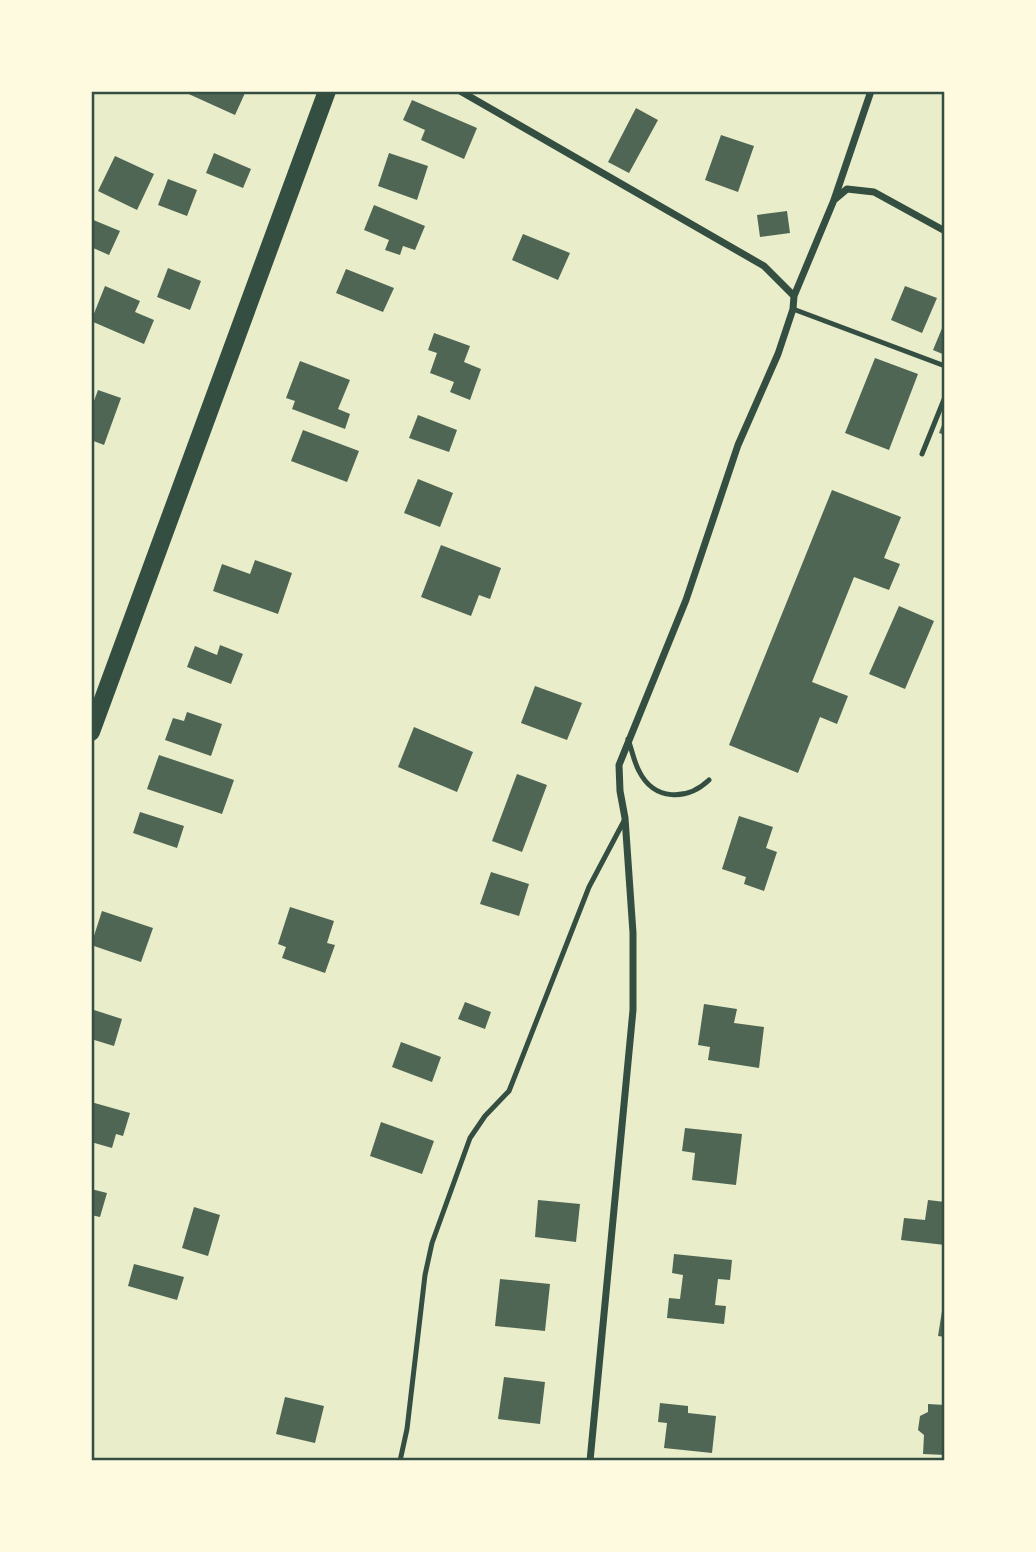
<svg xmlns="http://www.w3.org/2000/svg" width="1036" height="1552" font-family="'DejaVu Sans',sans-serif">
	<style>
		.building { fill: #4f6655 }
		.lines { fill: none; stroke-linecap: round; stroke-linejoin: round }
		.service { stroke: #344e41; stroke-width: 5 }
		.minor { stroke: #344e41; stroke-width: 7 }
		.primary { stroke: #344e41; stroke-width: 18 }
		.neatline { fill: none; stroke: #344e41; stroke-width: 2.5 }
	</style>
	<rect width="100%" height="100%" fill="#e9edc9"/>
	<path class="building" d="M182 91H240L245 93 235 115Z
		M412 100 477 128 464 159 421 140 425 130 403 120Z
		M636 108 658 120 629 173 608 162Z
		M721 135 754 146 738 192 705 180Z
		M214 153 251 169 243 188 206 173Z
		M389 153 428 166 417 200 378 186Z
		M115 156 154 174 137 210 98 191Z
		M168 179 197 190 187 216 158 205Z
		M374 205 425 226 415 250 403 246 400 255 385 250 389 240 364 230Z
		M787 211 790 233 760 237 757 215Z
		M91 219 120 231 109 255 91 247Z
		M523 234 570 253 558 280 512 260Z
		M168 268 201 281 190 310 157 297Z
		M346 269 394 288 383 312 336 293Z
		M105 286 140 301 135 312 154 320 144 344 91 321Z
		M905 286 937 298 922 333 891 320Z
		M945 321V355L933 350Z
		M434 333 470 346 464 362 481 369 470 400 450 392 454 382 430 373 437 353 428 350Z
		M875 358 918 374 889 450 845 433Z
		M300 361 350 380 338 409 350 414 345 429 292 409 295 401 286 398Z
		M98 390 121 398 104 445 91 440V409Z
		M418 415 457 430 449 452 409 438Z
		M945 417V435L939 433Z
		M303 430 359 451 347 482 291 461Z
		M418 479 453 493 440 527 404 513Z
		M832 490 901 517 884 558 900 564 889 590 854 577 812 682 848 696 837 724 820 717 798 773 729 745Z
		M441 545 501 568 490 599 479 595 471 616 421 597Z
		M255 560 292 573 278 614 213 591 222 564 250 574Z
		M899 606 934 621 905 689 869 674Z
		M220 645 243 654 231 684 187 667 195 646 217 655Z
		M535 686 582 703 567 740 521 723Z
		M187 712 222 724 211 756 165 740 173 718 184 721Z
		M414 727 473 752 457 792 398 767Z
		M159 755 234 780 222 814 147 789Z
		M517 774 547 785 522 852 492 841Z
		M140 812 184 826 177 848 133 833Z
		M739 816 773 827 766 848 777 852 764 891 744 884 746 877 722 869Z
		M491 872 529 884 519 916 480 904Z
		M290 907 334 921 327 943 335 945 325 973 282 958 286 947 278 944Z
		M102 911 153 928 141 962 91 945Z
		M465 1002 491 1012 485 1029 458 1019Z
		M704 1004 737 1009 734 1023 764 1027 759 1068 708 1060 710 1047 698 1045Z
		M91 1009 122 1019 114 1046 91 1039Z
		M401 1042 441 1057 432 1082 392 1067Z
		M91 1102 130 1113 123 1136 116 1134 112 1148 91 1142Z
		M381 1122 434 1141 422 1174 370 1156Z
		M685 1128 742 1134 736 1185 692 1180 695 1153 682 1151Z
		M91 1189 107 1193 100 1217 91 1215Z
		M538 1200 580 1204 576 1242 535 1237Z
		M928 1200 945 1202V1245L901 1240 904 1218 925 1220Z
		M194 1207 220 1215 208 1256 182 1248Z
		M674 1254 732 1260 730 1280 718 1279 715 1305 726 1306 724 1324 667 1318 669 1298 680 1299 683 1275 672 1273Z
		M134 1264 184 1277 177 1300 128 1286Z
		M500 1279 550 1284 545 1331 495 1326Z
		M942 1311H945V1337L938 1336Z
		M504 1377 545 1382 540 1424 498 1419Z
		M285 1397 324 1406 315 1443 276 1434Z
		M660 1403 688 1406V1413L716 1416 712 1453 664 1448 667 1423 658 1422Z
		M928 1404 945 1405V1455L923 1454 924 1435 918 1430 920 1416 928 1412Z"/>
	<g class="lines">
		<path class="service" d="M793 309 945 366
			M922 454 945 397
			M628 739C632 750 634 762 639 771 654 801 687 801 709 780
			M400 1461 407 1429 425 1275 432 1243 470 1138 485 1116 509 1091 589 887 625 819"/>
		<path class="minor" d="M460 91 764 266 794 296
			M834 200 847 189 874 192 945 231
			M590 1461 633 1010V933L625 818 620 791 619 765 686 600 738 445 778 354 793 309 794 296 834 200 871 91"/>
		<path class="primary" d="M91 732 327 91"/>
	</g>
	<rect width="1036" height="1552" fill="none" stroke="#fefae0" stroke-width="186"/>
	<rect x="93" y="93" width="850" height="1366" class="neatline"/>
</svg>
